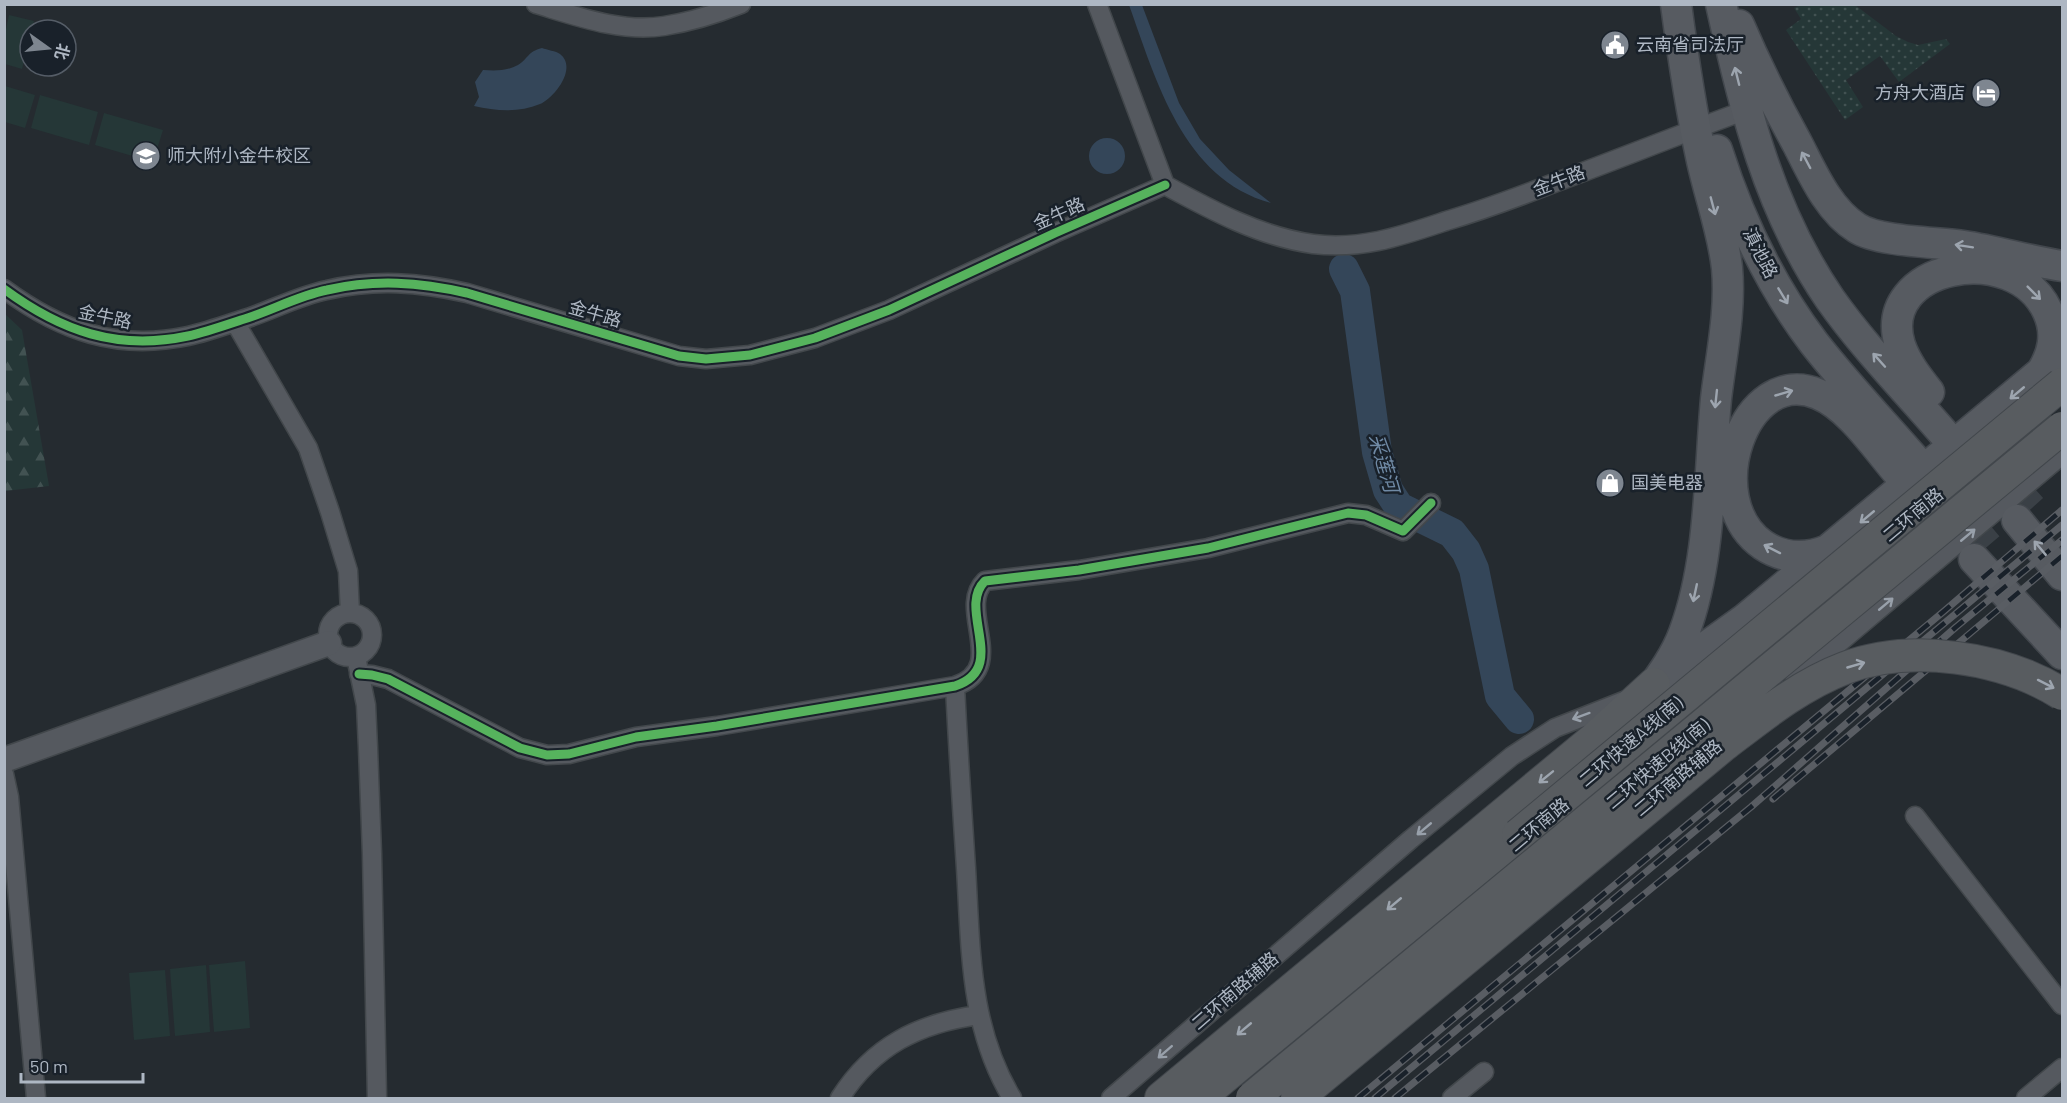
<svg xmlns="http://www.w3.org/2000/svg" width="2067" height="1103" font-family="Barlow,'Noto Sans SC',sans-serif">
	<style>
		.green { fill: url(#green-dots) }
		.forest { fill: url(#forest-firs) }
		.pitch { fill: #253737 }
		.water { fill: #344659 }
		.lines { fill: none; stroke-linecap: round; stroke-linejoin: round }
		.river { stroke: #344659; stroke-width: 30 }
		.primary-tunnel { stroke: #3a4046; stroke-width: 30; stroke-dasharray: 30 15; stroke-linecap: butt }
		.minor-casing { stroke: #42474b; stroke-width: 21 }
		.tertiary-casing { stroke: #42474b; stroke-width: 27 }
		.primary-casing { stroke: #42474d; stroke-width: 33 }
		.trunk-casing { stroke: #42474c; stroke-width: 34 }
		.minor { stroke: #55595f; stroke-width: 18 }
		.tertiary { stroke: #55595f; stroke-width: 24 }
		.primary { stroke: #575b61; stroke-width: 30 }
		.trunk { stroke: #585c60; stroke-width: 32 }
		.rail-casing { stroke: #595d63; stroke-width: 7 }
		.rail { stroke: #19212a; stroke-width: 4.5; stroke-dasharray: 14; stroke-linecap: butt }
		.trunk-bridge-casing { stroke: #42474c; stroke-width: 34; stroke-linecap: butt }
		.trunk-bridge { stroke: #585c60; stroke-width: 32 }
		.cycleway-casing { stroke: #19212a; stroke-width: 13 }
		.cycleway { stroke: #56b35d; stroke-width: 9 }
		.oneway { stroke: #9da5af }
		.oneway2 { stroke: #98a0aa }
		.labels { text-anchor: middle; stroke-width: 5; stroke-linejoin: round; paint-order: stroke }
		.poi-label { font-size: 18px; fill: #aeb7c3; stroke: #19212a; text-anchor: start }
		.street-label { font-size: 18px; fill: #aeb7c3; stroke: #19212a }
		.water-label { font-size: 20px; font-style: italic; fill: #708aa5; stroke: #19212a }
	</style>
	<defs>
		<pattern id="green-dots" width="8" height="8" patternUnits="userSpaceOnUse" patternTransform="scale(1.5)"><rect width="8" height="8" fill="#253737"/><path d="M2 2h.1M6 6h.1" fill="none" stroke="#425252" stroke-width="1.8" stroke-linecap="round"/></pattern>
		<pattern id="forest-firs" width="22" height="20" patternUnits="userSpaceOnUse" patternTransform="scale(1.5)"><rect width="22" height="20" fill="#253737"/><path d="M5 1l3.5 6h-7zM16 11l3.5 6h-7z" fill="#425252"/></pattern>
	</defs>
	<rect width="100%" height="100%" fill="#252b30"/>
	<path class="green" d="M1800 5H1855L1896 36 1908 42 1918 45 1946 39 1950 44 1899 82 1880 56 1846 80 1863 107 1845 120 1786 30 1801 19 1794 8Z"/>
	<path class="forest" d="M4 313 22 330 49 486 5 491Z"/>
	<path class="pitch" d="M9 15 34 21 32 30H30V38L22 69 5 64V34Z
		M5 86 35 95 25 128 5 122Z
		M40 95 98 112 89 145 31 128Z
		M104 113 163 130 153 162 95 145Z
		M245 961 250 1028 214 1032 209 965Z
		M206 965 210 1032 175 1036 170 969Z
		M165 970 170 1036 134 1040 129 973Z"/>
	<path class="water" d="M1129 5H1142L1179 103 1200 139 1229 170 1271 203C1183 179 1156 80 1129 5Z
		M542 48C547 50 556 51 560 54 578 68 554 98 540 104 519 113 496 111 474 106L479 97 475 82 483 70C495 71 507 71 518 65 529 58 527 52 542 48Z
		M1089 156a18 18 0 1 1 36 0a18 18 0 1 1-36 0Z"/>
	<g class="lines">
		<path class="river" d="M1344 269 1355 291 1377 452 1388 490 1399 507 1452 533 1466 551 1474 569 1500 696 1519 719"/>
		<path class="primary-tunnel" d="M1963 432 2032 508
			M1922 468 1988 546"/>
		<g class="minor-casing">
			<path id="minor" d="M536 4C576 16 622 33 664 26 690 22 716 14 741 4
				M1097 4 1165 185C1211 210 1261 237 1313 244 1362 250 1401 236 1446 221 1483 210 1518 197 1554 183 1618 159 1681 134 1746 110
				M4 289C61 331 117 351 188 336 206 332 223 326 241 320 269 312 297 296 327 290 375 279 419 282 467 293L679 356 706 359 750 355 815 338 889 310 1055 233 1165 185
				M235 322 308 448 330 512 348 571 350 613
				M328 635a22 22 0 1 1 44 0a22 22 0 1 1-44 0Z
				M356 657 366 705 368 748 372 854 377 1098
				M359 674 372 675 388 679 520 748 547 755 569 754 636 737 717 726 955 686C1010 668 956 609 985 581L1079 570 1208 548 1348 513 1366 515 1403 531 1431 503
				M1795 680 2062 455
				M955 686C958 747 962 808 966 868 971 949 969 1027 1012 1098
				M4 774 9 797 36 1098
				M1915 816 2062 1005
				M840 1098C873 1046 919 1023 979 1015
				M1111 1098 1411 839 1512 756 1555 728 1626 700
				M1452 1098 1484 1072
				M2026 1098 2062 1068"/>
		</g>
		<g class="tertiary-casing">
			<path id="tertiary" d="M4 760 329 643"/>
		</g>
		<g class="primary-casing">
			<path id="primary" d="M1721 4C1744 108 1769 210 1830 299 1864 347 1906 390 1945 435
				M1739 25C1756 65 1776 105 1797 143 1812 172 1828 210 1857 228 1879 242 1936 242 1964 246 1997 251 2029 261 2062 266
				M1717 150C1739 219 1770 285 1814 343 1846 384 1882 422 1916 461
				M1929 392C1918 378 1906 363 1900 345 1875 265 2015 238 2048 312 2058 334 2053 354 2041 373
				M2017 520 2062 575
				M1828 550C1806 559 1784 559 1763 545 1698 500 1744 363 1818 394 1850 407 1877 449 1899 474
				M1974 559 2062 654
				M1664 677 1745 619 2062 355
				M1639 706C1656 682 1674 660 1684 633 1711 561 1709 475 1716 399 1721 356 1731 311 1727 268 1723 232 1710 197 1702 161 1691 110 1683 57 1676 4"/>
		</g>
		<g class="trunk-casing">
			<path id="trunk" d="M1161 1098 1595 738 1654 684
				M1199 1098 1518 835"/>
		</g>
		<use href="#minor" class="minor"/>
		<use href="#tertiary" class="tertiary"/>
		<use href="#primary" class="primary"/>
		<use href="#trunk" class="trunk"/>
		<g class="rail-casing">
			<path id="rail" d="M1773 799 2062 556
				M1358 1098 1943 612 2062 510
				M1375 1098 2062 525
				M1395 1098 1751 807 1956 627 2062 540"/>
		</g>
		<use href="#rail" class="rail"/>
		<g class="trunk-bridge-casing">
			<path id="trunk-bridge" d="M1518 835 2062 384
				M1252 1098 2062 428
				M1297 1098 1724 745C1762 716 1800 685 1845 668 1911 643 2003 657 2062 694"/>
		</g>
		<use href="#trunk-bridge" class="trunk-bridge"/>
		<g class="cycleway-casing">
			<path id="cycleway" d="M4 289C61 331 117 351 188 336 206 332 223 326 241 320 269 312 297 296 327 290 375 279 419 282 467 293L679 356 706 359 750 355 815 338 889 310 1055 233 1165 185
				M359 674 372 675 388 679 520 748 547 755 569 754 636 737 717 726 955 686C1010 668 956 609 985 581L1079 570 1208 548 1348 513 1366 515 1403 531 1431 503"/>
		</g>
		<use href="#cycleway" class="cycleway"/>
	</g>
	<defs><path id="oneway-shaft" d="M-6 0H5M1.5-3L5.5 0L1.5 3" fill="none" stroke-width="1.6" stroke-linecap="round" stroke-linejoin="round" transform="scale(1.5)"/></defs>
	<g class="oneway">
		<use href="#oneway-shaft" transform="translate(1737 76) rotate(-104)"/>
		<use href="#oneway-shaft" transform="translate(1806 160) rotate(-118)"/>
		<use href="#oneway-shaft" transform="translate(1713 206) rotate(75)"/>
		<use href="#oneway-shaft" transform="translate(1964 246) rotate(-171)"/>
		<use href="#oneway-shaft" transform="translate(2034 293) rotate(45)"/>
		<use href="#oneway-shaft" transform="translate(1783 296) rotate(59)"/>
		<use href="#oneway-shaft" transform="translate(1879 360) rotate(-132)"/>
		<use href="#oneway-shaft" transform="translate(1784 393) rotate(-16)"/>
		<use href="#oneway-shaft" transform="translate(2017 393) rotate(140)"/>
		<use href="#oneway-shaft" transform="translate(1716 399) rotate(96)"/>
		<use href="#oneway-shaft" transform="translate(1867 517) rotate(140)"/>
		<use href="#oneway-shaft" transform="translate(2040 548) rotate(-130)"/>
		<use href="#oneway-shaft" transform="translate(1772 549) rotate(-153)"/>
		<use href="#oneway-shaft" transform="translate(1695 593) rotate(102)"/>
		<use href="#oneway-shaft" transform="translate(1856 665) rotate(-16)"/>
		<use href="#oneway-shaft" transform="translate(2046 684) rotate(27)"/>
		<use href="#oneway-shaft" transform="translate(1546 777) rotate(141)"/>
		<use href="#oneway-shaft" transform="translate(1394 904) rotate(140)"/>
		<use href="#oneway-shaft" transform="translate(1244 1029) rotate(140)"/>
	</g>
	<g class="oneway2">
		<use href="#oneway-shaft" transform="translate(1968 535) rotate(-40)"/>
		<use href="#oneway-shaft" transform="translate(1886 604) rotate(-40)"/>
		<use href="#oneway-shaft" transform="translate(1581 716) rotate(160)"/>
		<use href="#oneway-shaft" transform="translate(1424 829) rotate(140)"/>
		<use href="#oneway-shaft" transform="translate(1165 1052) rotate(139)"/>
	</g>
	<defs>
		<g id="civic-disc" transform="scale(1.5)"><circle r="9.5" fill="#7e8690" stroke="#19212a"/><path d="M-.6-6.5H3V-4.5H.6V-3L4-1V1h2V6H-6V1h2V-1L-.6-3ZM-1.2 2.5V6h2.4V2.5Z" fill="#fff"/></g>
		<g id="hotel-disc" transform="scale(1.5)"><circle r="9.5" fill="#7e8690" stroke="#19212a"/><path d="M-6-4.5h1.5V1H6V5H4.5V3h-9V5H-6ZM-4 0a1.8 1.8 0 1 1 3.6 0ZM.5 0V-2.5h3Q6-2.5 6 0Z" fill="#fff"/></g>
		<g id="school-disc" transform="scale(1.5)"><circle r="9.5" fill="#7e8690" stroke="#19212a"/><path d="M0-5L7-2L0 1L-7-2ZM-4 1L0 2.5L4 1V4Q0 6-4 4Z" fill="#fff"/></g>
		<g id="shop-disc" transform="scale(1.5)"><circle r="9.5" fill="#7e8690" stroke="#19212a"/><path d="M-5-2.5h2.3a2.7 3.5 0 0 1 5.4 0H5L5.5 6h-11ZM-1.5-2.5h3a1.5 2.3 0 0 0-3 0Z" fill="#fff"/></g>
	</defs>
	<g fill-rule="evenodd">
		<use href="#civic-disc" x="1615" y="45"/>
		<use href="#hotel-disc" x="1986" y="93"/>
		<use href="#school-disc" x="146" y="156"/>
		<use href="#shop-disc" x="1610" y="483"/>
	</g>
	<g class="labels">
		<g class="poi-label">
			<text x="1636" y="51">云南省司法厅</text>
			<text x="1965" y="99" text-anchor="end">方舟大酒店</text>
			<text x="167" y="162">师大附小金牛校区</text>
			<text x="1631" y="489">国美电器</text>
		</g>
		<g class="street-label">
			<text transform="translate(1559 181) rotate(-21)" y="6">金牛路</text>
			<text transform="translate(1059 214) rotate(-24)" y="6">金牛路</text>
			<text transform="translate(1760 253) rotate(63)" y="6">滇池路</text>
			<text transform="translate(595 314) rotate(16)" y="6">金牛路</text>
			<text transform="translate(105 317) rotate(12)" y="6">金牛路</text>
			<text transform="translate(1913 515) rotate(-40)" y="6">二环南路</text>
			<text transform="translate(1631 742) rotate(-40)" y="6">二环快速A线(南)</text>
			<text transform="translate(1658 764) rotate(-40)" y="6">二环快速B线(南)</text>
			<text transform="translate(1678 778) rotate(-40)" y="6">二环南路辅路</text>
			<text transform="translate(1539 825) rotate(-40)" y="6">二环南路</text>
			<text transform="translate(1235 991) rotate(-41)" y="6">二环南路辅路</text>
		</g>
		<g class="water-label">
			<text transform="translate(1384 463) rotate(74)" y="7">采莲河</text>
		</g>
	</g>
	<rect width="2067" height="1103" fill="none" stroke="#aeb7c3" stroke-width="12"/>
	<g transform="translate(48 48) rotate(105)"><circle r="28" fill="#19212a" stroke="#555d67" stroke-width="1.5"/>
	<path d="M0-4.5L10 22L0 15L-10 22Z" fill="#7e8690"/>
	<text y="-9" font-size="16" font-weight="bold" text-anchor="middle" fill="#aeb7c3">北</text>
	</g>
	<path d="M21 1073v9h122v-9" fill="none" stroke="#aeb7c3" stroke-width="3"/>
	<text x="30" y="1073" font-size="18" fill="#aeb7c3" stroke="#19212a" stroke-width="4.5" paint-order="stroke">50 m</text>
</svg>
